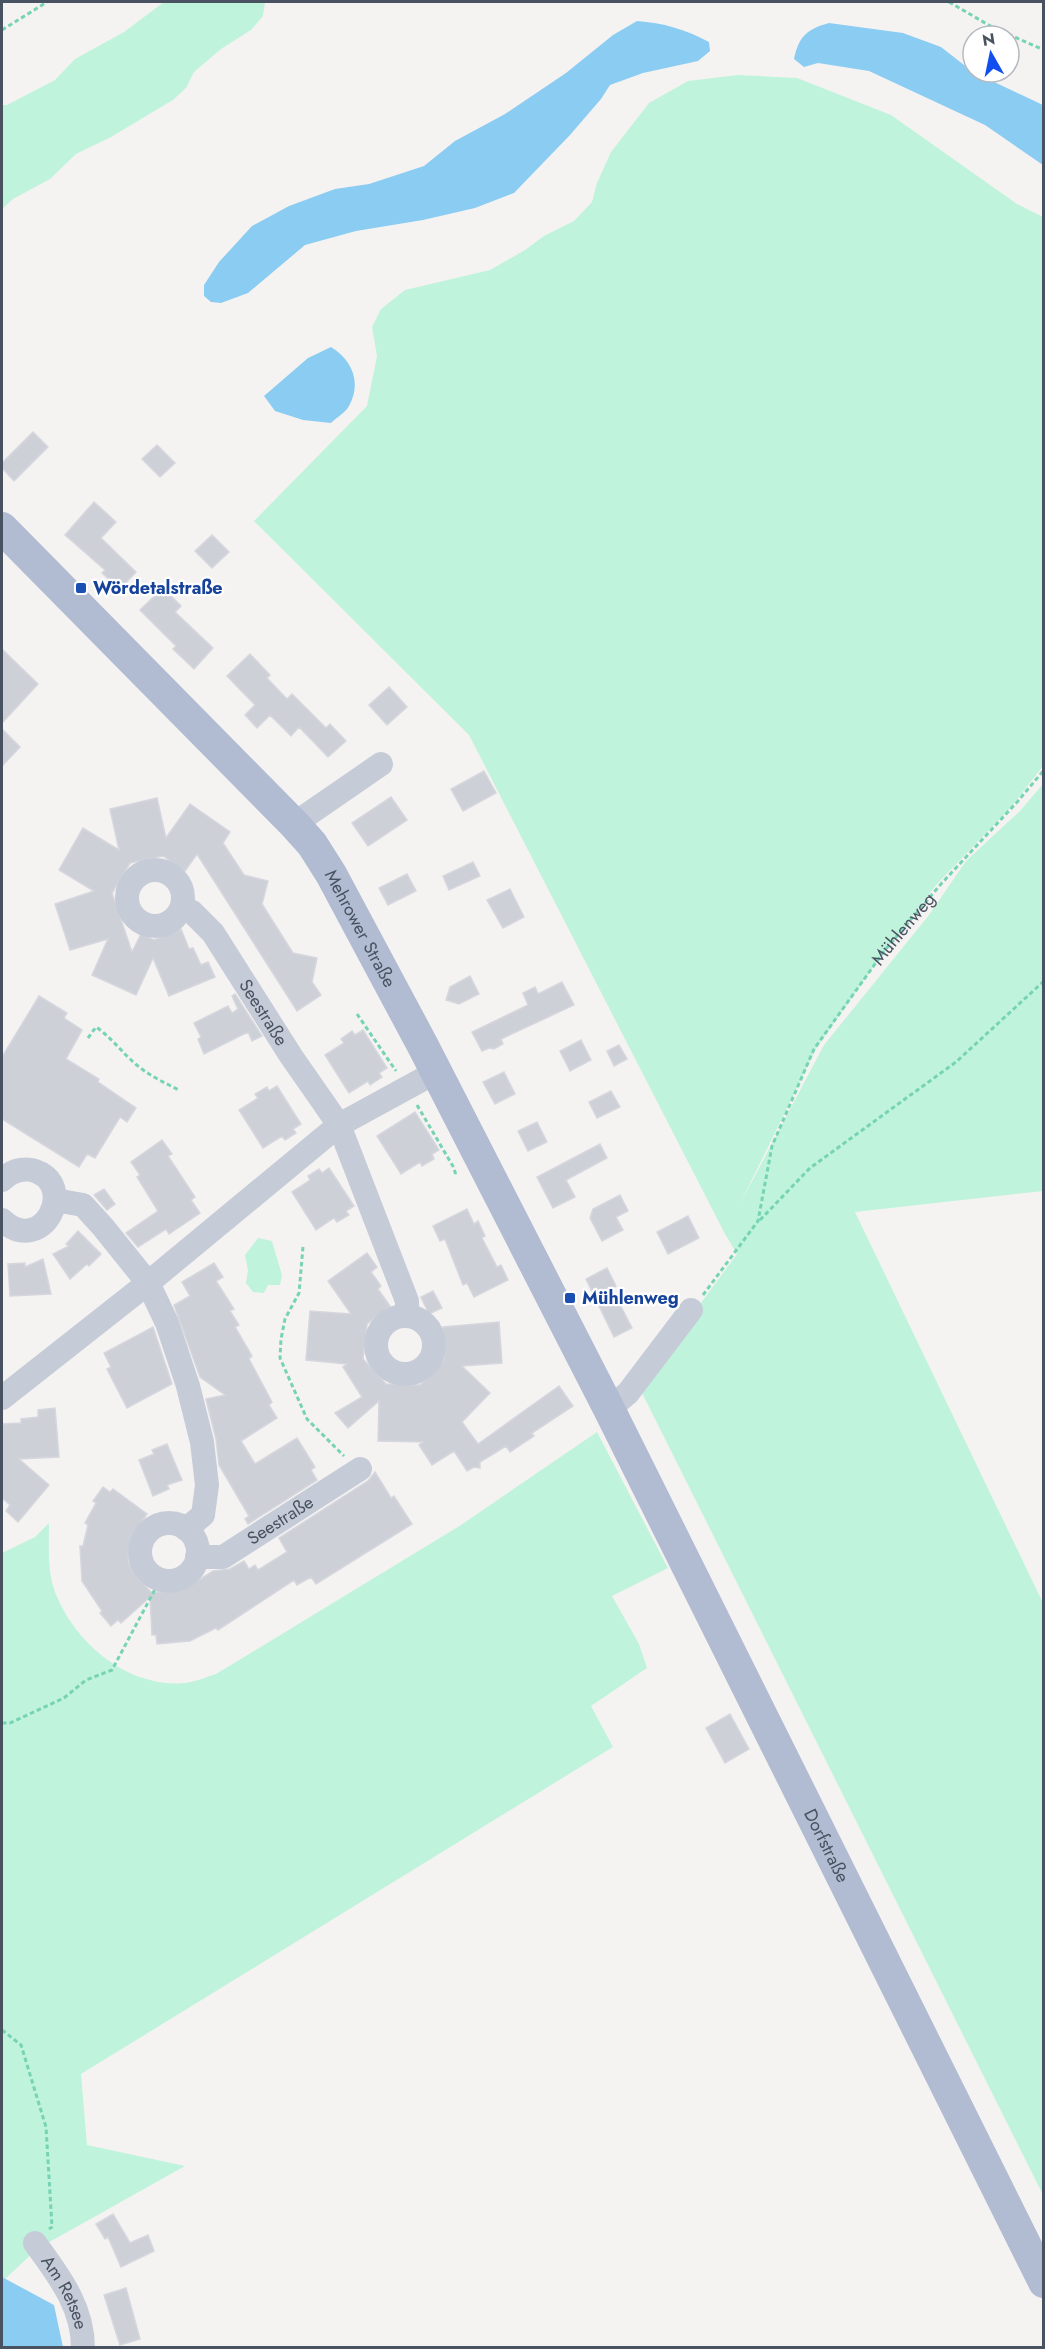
<svg xmlns="http://www.w3.org/2000/svg" width="1045" height="2349" font-family="Jost,sans-serif">
	<style>
		.green { fill: #c0f3dc }
		.water { fill: #8bccf2 }
		.building { fill: #ced0d8; stroke: #d6d7de; stroke-width: 1.5 }
		.lines { fill: none; stroke-linecap: round; stroke-linejoin: round }
		.path { stroke: #76d3b4; stroke-width: 3; stroke-dasharray: 4.5 3; stroke-linecap: butt }
		.minor { stroke: #c6ccd7; stroke-width: 24 }
		.major { stroke: #b1bcd2; stroke-width: 32 }
		.transit-dot { fill: #1a4fb4; stroke: #fff; stroke-width: 2 }
		.labels { text-anchor: middle; stroke-width: 4.5; stroke-linejoin: round; paint-order: stroke }
		.transit-label { font-size: 18px; font-weight: bold; fill: #164399; stroke: #fff; text-anchor: start }
		.street-label { font-size: 18px; fill: #495261; stroke: #fff }
	</style>
	<rect width="100%" height="100%" fill="#f5f3f2"/>
	<path class="green" d="M164 2H265L263 16 251 30 221 49 194 72 186 88 173 100 111 137 76 154 50 179 13 199 2 209V105H7L55 80 75 59 124 32Z
		M738 75 797 78 891 115 1017 204 1043 217V766L1012 806 937 884 884 952 816 1049 740 1204 824 1045 929 915 966 861 1020 811 1043 784V1191L855 1212 1043 1603V2195L639 1387 737 1254 725 1234 469 735 254 521 367 406 377 356 372 327 381 309 405 290 490 270 525 250 544 236 574 221 592 202 597 183 611 152 649 103 688 81Z
		M258 1238 272 1241 282 1275 280 1285H268L264 1293 253 1292 246 1283 248 1270 245 1255Z
		M597 1432 668 1568 612 1596 639 1644 647 1668 591 1706 613 1747 81 2074 87 2145 185 2166 37 2249 5 2279 2 2277V1553L35 1537 49 1523C49 1545 47 1570 55 1592 75 1643 127 1688 185 1683 195 1682 206 1677 216 1674L461 1525Z"/>
	<path class="water" d="M637 21C663 23 685 29 709 42L710 51 698 61 643 73 610 85 601 99 570 135 514 193 475 208 423 220 356 231 305 245 248 293 221 303 211 302 204 296V285L219 262 252 226 289 206 335 189 369 184 424 166 455 141 505 114 566 73 613 35Z
		M829 23 903 33 941 47 973 72 1043 105V165L985 125 869 71 818 63 804 67 794 59C799 36 807 29 829 23Z
		M331 347C352 360 362 382 349 406 346 412 336 418 331 423L303 420 275 411 264 396 308 358Z
		M2 2277 54 2305 63 2347H2Z"/>
	<path class="building" d="M33 432 48 447 14 481 2 468V463Z
		M157 445 175 463 160 477 142 459Z
		M94 502 116 522 101 538 136 572 120 589 102 573 105 570 65 535Z
		M212 535 229 552 212 568 195 551Z
		M163 588 181 606 175 612 213 648 194 669 173 649 176 646 140 610Z
		M2 649 38 684 2 723Z
		M250 654 270 675 267 678 287 699 292 694 326 728 330 724 346 741 328 757 299 727 291 736 270 715 257 728 245 715 255 705 227 676Z
		M389 687 407 707 387 725 369 705Z
		M2 729 20 747 2 766Z
		M484 771 496 793 463 811 451 789Z
		M391 797 407 820 368 846 352 823Z
		M157 798 166 838 190 804 230 832 223 843 244 875 268 881 262 904 293 953 317 958 312 982 321 995 297 1011 197 854 185 871 163 856 130 863 112 893 132 952 141 934 154 940 181 929 189 949 193 948 201 965 208 962 215 977 169 996 153 958 136 995 92 975 108 939 70 950 55 904 94 891 59 870 83 828 119 850 110 809Z
		M473 862 480 876 449 890 443 876Z
		M407 874 416 891 388 905 379 888Z
		M510 889 524 917 503 928 487 900Z
		M470 976 479 994 459 1004 446 1000 450 987Z
		M562 982 574 1005 501 1039 503 1044 494 1049 489 1048 482 1051 472 1032 528 1005 523 993 535 987 538 994Z
		M235 994 262 1036 252 1041 248 1032 204 1054 198 1039 201 1037 194 1023 228 1006 232 1013 238 1009 232 996Z
		M39 996 67 1013 64 1018 82 1030 66 1059 99 1079 98 1082 136 1108 127 1122 120 1117 95 1158 87 1154 79 1167 2 1119V1057Z
		M363 1030 387 1068 379 1073 382 1077 370 1085 368 1081 349 1093 325 1055 344 1043 341 1039 352 1031 355 1035Z
		M581 1040 591 1060 570 1071 560 1051Z
		M619 1045 627 1059 614 1066 607 1051Z
		M504 1072 515 1094 495 1104 483 1082Z
		M277 1086 301 1124 293 1129 296 1133 285 1140 282 1136 263 1148 239 1110 258 1098 255 1094 267 1087 269 1091Z
		M611 1091 620 1107 597 1118 589 1102Z
		M415 1112 439 1150 432 1154 434 1159 422 1166 420 1162 401 1174 377 1136Z
		M537 1122 547 1142 528 1151 518 1131Z
		M162 1140 172 1154 168 1156 195 1197 191 1200 200 1213 169 1234 166 1229 138 1247 126 1233 158 1211 137 1177 140 1175 131 1162Z
		M600 1144 607 1158 566 1180 575 1197 553 1208 537 1177Z
		M329 1168 354 1206 346 1211 349 1215 337 1222 334 1218 316 1230 292 1192 310 1180 308 1176 319 1169 322 1173Z
		M104 1189 115 1204 107 1210 94 1195Z
		M620 1195 628 1211 616 1217 623 1230 602 1241 590 1218 593 1209Z
		M467 1209 474 1224 478 1221 485 1236 482 1238 497 1267 501 1265 508 1280 474 1297 467 1283 463 1285 445 1239 440 1241 433 1226Z
		M688 1216 699 1238 668 1254 657 1232Z
		M78 1231 101 1254 89 1266 87 1264 70 1279 53 1254 69 1246 66 1244Z
		M367 1253 377 1267 371 1272 381 1286 378 1289 390 1306 367 1324 363 1359 386 1384 420 1385 435 1370 444 1360 443 1327 499 1322 502 1363 462 1366 490 1393 462 1422 478 1444 559 1386 573 1406 532 1433 534 1436 510 1452 506 1446 480 1462V1468L474 1467 467 1471 454 1451 432 1465 419 1445 423 1442 378 1441 379 1401 348 1428 335 1413 362 1397 343 1367 347 1364 306 1360 310 1311 351 1314 328 1281Z
		M43 1259 51 1294 10 1296 8 1264 25 1263V1267Z
		M214 1263 223 1277 216 1281 234 1309 230 1311 239 1325 235 1327 252 1356 249 1359 272 1402 269 1405 277 1418 241 1441 255 1464 297 1438 315 1467 311 1470 317 1480 248 1524 245 1519 249 1516 219 1465 216 1439 206 1399 225 1395 200 1377 174 1305 190 1296 182 1282Z
		M607 1268 616 1286 612 1289 632 1328 614 1337 586 1279Z
		M433 1291 442 1308 429 1314 421 1297Z
		M153 1327 172 1384 127 1408 107 1369 111 1367 104 1353Z
		M55 1408 59 1457 19 1459 49 1485 18 1522 6 1511 10 1505 2 1498V1424L21 1423V1419L38 1417V1410Z
		M167 1444 182 1480 167 1485 169 1489 153 1496 139 1460 154 1454 152 1450Z
		M375 1472 391 1498 394 1496 412 1524 316 1584 311 1577 297 1585 294 1580 218 1630 216 1628 190 1641 157 1644 156 1635H152L150 1597 121 1623 118 1620 111 1626 100 1613 102 1611 82 1581 80 1546H83L88 1525 85 1523 96 1503 93 1501 103 1487 110 1492 113 1489 147 1514 130 1539 128 1561 135 1575 152 1593 186 1588 213 1571 230 1569 244 1561 249 1569 255 1565 258 1570 287 1552 279 1538 368 1481Z
		M730 1714 749 1749 725 1763 706 1728Z
		M113 2214 130 2243 148 2235 154 2251 121 2267 108 2237 105 2239 96 2224Z
		M126 2288 140 2339 120 2345 104 2295Z"/>
	<g class="lines">
		<g class="path">
			<path d="M949 2 992 27 1044 50"/>
			<path d="M2 30 47 2"/>
			<path d="M357 1014 396 1071"/>
			<path d="M88 1038 96 1027C112 1038 123 1054 138 1066 150 1076 165 1083 179 1090"/>
			<path d="M417 1105 454 1168 456 1176"/>
			<path d="M760 1220 810 1168 956 1062 1044 981"/>
			<path d="M303 1247 299 1293 285 1319 281 1339 280 1358 307 1419 344 1456"/>
			<path id="s1" d="M703 1295 758 1221 772 1146 814 1049 885 950 941 884 1018 801 1044 770"/>
			<path d="M2 1723H10L64 1698 86 1680 112 1670 160 1580"/>
			<path d="M2 2030 21 2045 46 2127 52 2227 49 2229"/>
		</g>
		<g class="minor">
			<path d="M294 824 381 764"/>
			<circle cx="155" cy="898" r="28"/>
			<path id="s2" d="M182 907 192 912 213 933 291 1056 339 1125 407 1301V1316"/>
			<path d="M2 1180C10 1172 20 1168 32 1170 80 1183 43 1258 2 1220"/>
			<path d="M55 1200 83 1205 103 1227 148 1283 167 1323 188 1386 202 1442 207 1485 203 1515 186 1529"/>
			<circle cx="405" cy="1345" r="29"/>
			<path d="M2 1398 148 1283 339 1125 436 1072"/>
			<path d="M609 1409 628 1393 691 1310"/>
			<circle cx="169" cy="1552" r="29"/>
			<path id="s3" d="M197 1557H223L360 1469"/>
			<path id="s4" d="M35 2243C58 2275 83 2306 83 2348"/>
		</g>
		<path class="major" id="s5" d="M2 528 294 824 312 844 331 874 423 1046 609 1409 1044 2282"/>
	</g>
	<g class="transit-dot">
		<rect x="75" y="582" width="12" height="12" rx="3"/>
		<rect x="564" y="1292" width="12" height="12" rx="3"/>
	</g>
	<g class="labels">
		<g class="transit-label">
			<text x="93" y="594">Wördetalstraße</text>
			<text x="582" y="1304">Mühlenweg</text>
		</g>
		<g class="street-label">
			<text dy="6" stroke="none"><textPath href="#s5" startOffset="540">Mehrower Straße</textPath></text>
			<text dy="6" stroke="none"><textPath href="#s1" startOffset="424">Mühlenweg</textPath></text>
			<text dy="6" stroke="none"><textPath href="#s2" startOffset="135">Seestraße</textPath></text>
			<text dy="6" stroke="none"><textPath href="#s3" startOffset="94">Seestraße</textPath></text>
			<text dy="6" stroke="none"><textPath href="#s5" startOffset="1569">Dorfstraße</textPath></text>
			<text dy="6" stroke="none"><textPath href="#s4" startOffset="58">Am Retsee</textPath></text>
		</g>
	</g>
	<rect width="1045" height="2349" fill="none" stroke="#495261" stroke-width="6"/>
	<g transform="translate(991 54) rotate(351)"><circle r="28" fill="#ffffff" stroke="#b6bac0" stroke-width="1.5"/>
	<path d="M0-4.5L10 22L0 15L-10 22Z" fill="#114ef0"/>
	<text y="-9" font-size="16" font-weight="bold" text-anchor="middle" fill="#495261">N</text>
	</g>
</svg>
